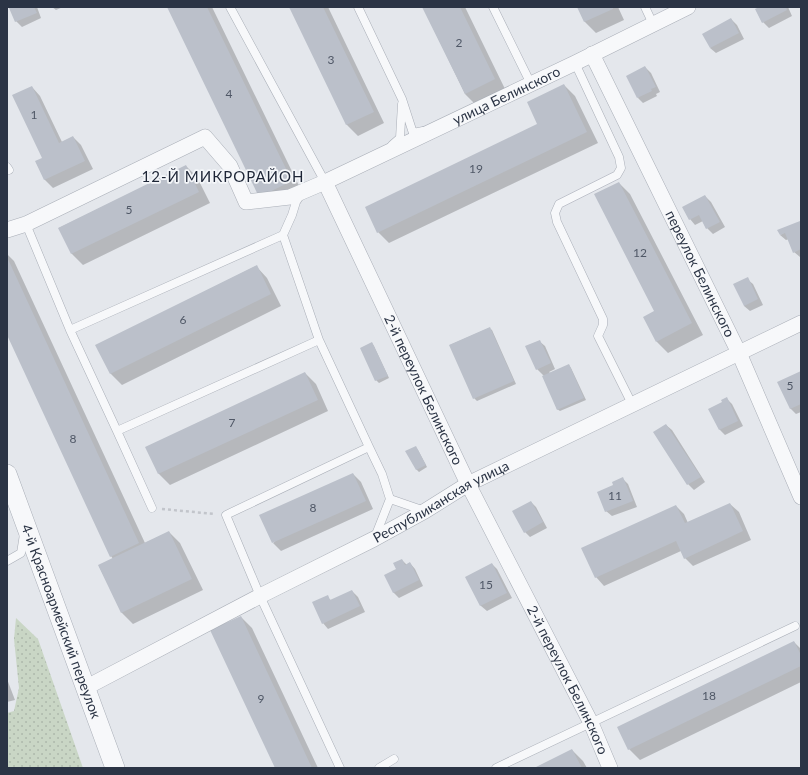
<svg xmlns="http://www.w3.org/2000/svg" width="808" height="775" font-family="Lato,sans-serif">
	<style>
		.park { fill: url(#park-dots) }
		.shadow { fill: #0003 }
		.building { fill: #bbc0ca }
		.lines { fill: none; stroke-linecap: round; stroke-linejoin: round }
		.service-casing { stroke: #a9aeb7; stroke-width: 9 }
		.minor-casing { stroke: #a9aeb7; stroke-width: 16 }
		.tertiary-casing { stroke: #a9aeb7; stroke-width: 20 }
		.path { stroke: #c2c5cb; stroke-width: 2.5; stroke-dasharray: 3 3; stroke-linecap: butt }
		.service { stroke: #f7f8fa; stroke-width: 8 }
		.minor { stroke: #f7f8fa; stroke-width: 15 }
		.tertiary { stroke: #f7f8fa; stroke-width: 19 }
		.labels { text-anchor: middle; stroke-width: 3.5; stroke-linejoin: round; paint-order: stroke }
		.number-label { font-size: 12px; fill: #4f5766 }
		.street-label { font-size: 14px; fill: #2b3445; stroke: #f4f6f9 }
		.neighbourhood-label { font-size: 15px; letter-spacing: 1px; fill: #1d2536; stroke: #f4f6f9 }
	</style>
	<defs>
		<pattern id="park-dots" width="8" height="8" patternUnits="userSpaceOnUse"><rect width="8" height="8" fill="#c9d6c5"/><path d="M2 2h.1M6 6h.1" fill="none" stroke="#adb8ab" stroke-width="1.8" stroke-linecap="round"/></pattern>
	</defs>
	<rect width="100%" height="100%" fill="#e4e7ec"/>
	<path class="park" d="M16 618 38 639 83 768H7V713L14 711 19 688 14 639Z"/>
	<path class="shadow" d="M14 7H37L41 18 22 27 16 21Z
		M52 7H63L56 10Z
		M168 7H212L302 192 271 207 260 196Z
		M290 7H328L384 123 358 136 347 125Z
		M423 7H465L506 91 476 105 465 94Z
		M578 7H618L624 20 596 33 585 22Z
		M761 7H788L792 16 769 28 763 22Z
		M731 19 737 25 744 39 716 53 710 48Z
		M645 67 651 73 660 92 656 94 657 96 643 103 638 98Z
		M564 85 575 96 598 143 389 243 378 232 539 125Z
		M32 87 40 96 62 142 73 137 81 145 93 169 53 188 45 180 36 162 43 159Z
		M186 166 197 177 210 203 83 265 72 254 59 228Z
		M619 183 630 194 703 335 668 353 657 342 656 312Z
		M705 196 711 202 725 227 713 234 707 228 703 221 695 225 690 219Z
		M801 223V257H800L794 252 789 239 786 240 780 235Z
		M7 254 14 261 145 543 169 532 180 543 203 590 133 624 122 613 99 566 113 559 111 556 7 332Z
		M256 266 267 278 281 306 122 385 111 374 97 346Z
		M747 279 753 284 763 305 750 311 744 306Z
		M489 328 492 330 516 384 477 401 474 398 450 345Z
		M539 341 545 346 555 369 549 372 550 373 569 365 571 368 586 400 560 411 557 409 544 376 537 369Z
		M372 343 374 346 389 378 379 383 376 380Z
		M305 373 316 384 328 411 170 485 159 474 147 447Z
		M801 373V412L796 414 790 408Z
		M726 398 732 404 743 426 725 435 720 430 710 410 724 403Z
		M666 425 672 430 705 482 694 490 688 484 655 433Z
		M415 447 418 450 427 467 419 472 416 469Z
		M353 474 361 482 373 509 281 551 273 543Z
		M623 479 628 484 637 507 612 516 606 511Z
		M531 502 536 507 547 528 530 537 525 532Z
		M730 504 739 512 751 540 693 566 685 558 681 551 604 586 596 577 676 506 684 514 688 523Z
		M402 560 407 565 410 563 415 569 423 586 399 598 393 592 397 570Z
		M492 564 497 569 512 598 487 611 481 606 467 577Z
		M352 591 358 597 365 612 328 629 323 623 327 597 332 601Z
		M241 617 252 628 318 768H276Z
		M794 642 801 649V682L640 760 629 749Z
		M7 679 15 700 7 702Z
		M572 750 583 761 587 768H537Z"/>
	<path class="building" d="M12 7H34L37 13 15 22 9 8Z
		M167 7H207L292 181 259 197Z
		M289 7H323L374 112 346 125Z
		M422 7H460L495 79 465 94Z
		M577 7H613V9L584 22Z
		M759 7H786L787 10 762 23 755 9Z
		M731 18 739 33 710 48 702 34Z
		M645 66 656 87 651 89 652 91 637 98 626 76Z
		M564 84 587 132 377 233 365 207 537 124 527 102Z
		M32 86 59 143 73 136 85 161 44 180 35 161 42 158 12 95Z
		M186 165 199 192 71 254 58 228Z
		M619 182 692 323 656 342 643 317 654 311 594 194Z
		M705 195 720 222 706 229 699 215 689 220 682 207Z
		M800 221 801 223V249L793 253 785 233 780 235 777 230Z
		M7 257 139 543 110 557 7 335Z
		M257 265 271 294 110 374 95 345Z
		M748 277 758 299 744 306 733 284Z
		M490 327 514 381 473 399 449 345Z
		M540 340 551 363 536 370 525 346Z
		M372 342 388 376 375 381 360 348Z
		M569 364 584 398 557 410 542 376Z
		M801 371V404L790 409 777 382Z
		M305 372 318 400 158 474 145 447Z
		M727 397 738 421 719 430 708 409 722 402 721 400Z
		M666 424 701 477 687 485 653 432Z
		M416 446 426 465 416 470 405 451Z
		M353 473 366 501 272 543 259 515Z
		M623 477 633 501 605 512 597 492 613 485 612 482Z
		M531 501 543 522 524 533 512 511Z
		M730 503 743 531 684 559 676 541 595 578 581 548 676 505 685 523Z
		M169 531 192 579 121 613 98 565Z
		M402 559 405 565 410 562 419 580 393 593 384 575 396 569 393 563Z
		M492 563 507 593 480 606 465 577Z
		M352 590 360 606 322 624 312 602 328 595 330 600Z
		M241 616 312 768H275L210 630Z
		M794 641 801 655V666L628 750 617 727Z
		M572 749 582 768H534Z"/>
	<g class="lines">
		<g class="service-casing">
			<path id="service" d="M230 7 325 182
				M358 7 402 99 413 133 423 131
				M493 7 531 84
				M645 7 653 24
				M575 63 619 157 621 168 617 175 559 204 555 213 557 222 603 319V325L598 336 632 404
				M392 145 400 138 402 104
				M7 167 9 170
				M301 194 296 202 292 215 283 235 319 340 369 447 382 474 390 499 375 537
				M26 224 70 330 117 431 152 508
				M70 330 283 235
				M117 431 319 340
				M390 499 425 511
				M7 561 21 553 24 534
				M340 768 260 596 226 515 369 447
				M379 768 394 759
				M496 768 795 626"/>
		</g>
		<g class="minor-casing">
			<g id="minor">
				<path id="s1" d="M592 54 739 353 801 497"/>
				<path id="s2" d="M325 182 468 484 591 723 610 768"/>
				<path id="s3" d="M7 230 26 224 205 137 230 166 246 202 290 197 325 182 575 63 688 7"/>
				<path id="s4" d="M85 688 260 596 374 539 425 511 468 484 801 323"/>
			</g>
		</g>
		<g class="tertiary-casing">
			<g id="tertiary">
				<path id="s5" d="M7 474 115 768"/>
			</g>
		</g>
		<path class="path" d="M162 509 215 514"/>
		<use href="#service" class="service"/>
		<use href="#minor" class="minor"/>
		<use href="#tertiary" class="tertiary"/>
	</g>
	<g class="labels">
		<g class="number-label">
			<text x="459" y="47">2</text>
			<text x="331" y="64">3</text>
			<text x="229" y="98">4</text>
			<text x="34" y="119">1</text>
			<text x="476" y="173">19</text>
			<text x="129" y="214">5</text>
			<text x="640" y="257">12</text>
			<text x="183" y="324">6</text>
			<text x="790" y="390">5</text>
			<text x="232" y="427">7</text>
			<text x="73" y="443">8</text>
			<text x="615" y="500">11</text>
			<text x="313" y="512">8</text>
			<text x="486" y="589">15</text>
			<text x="709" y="700">18</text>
			<text x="261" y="703">9</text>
		</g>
		<g class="street-label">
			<text dy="5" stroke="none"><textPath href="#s3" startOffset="580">улица Белинского</textPath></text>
			<text dy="5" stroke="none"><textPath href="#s1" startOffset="245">переулок Белинского</textPath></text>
			<text dy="5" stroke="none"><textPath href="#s2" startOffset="230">2-й переулок Белинского</textPath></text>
			<text dy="5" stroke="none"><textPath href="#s4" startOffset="402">Республиканская улица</textPath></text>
			<text dy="5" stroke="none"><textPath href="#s5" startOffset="157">4-й Красноармейский переулок</textPath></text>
			<text dy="5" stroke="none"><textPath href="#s2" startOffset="554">2-й переулок Белинского</textPath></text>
		</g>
		<g class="neighbourhood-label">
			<text x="223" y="182">12-Й МИКРОРАЙОН</text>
		</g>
	</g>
	<rect width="808" height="775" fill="none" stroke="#2b3445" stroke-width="16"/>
</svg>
